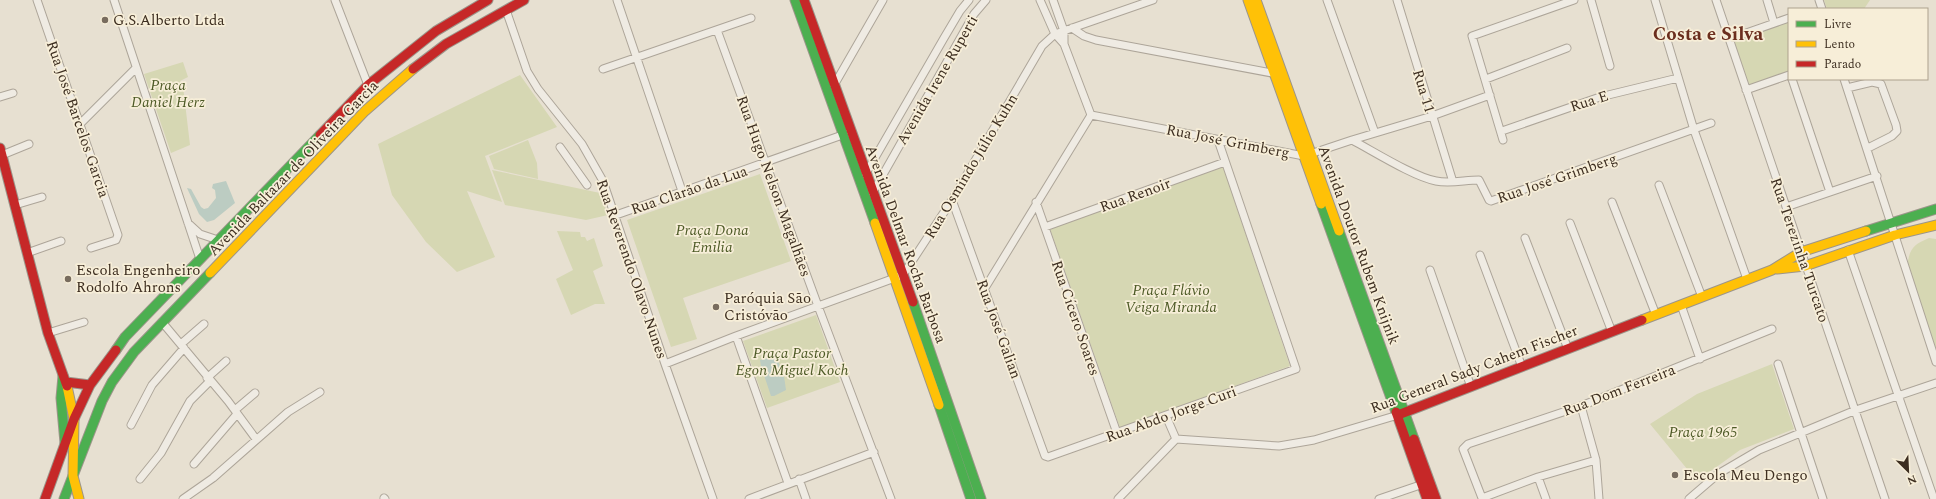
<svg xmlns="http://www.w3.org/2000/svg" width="1936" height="499" font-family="Spectral,serif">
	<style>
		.green { fill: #d6d7b3 }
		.water { fill: #bcccc2 }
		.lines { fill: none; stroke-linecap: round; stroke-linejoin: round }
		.street-casing { stroke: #ada599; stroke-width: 9 }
		.fast-casing { stroke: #9c958a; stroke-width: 11 }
		.slow-casing { stroke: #9c958a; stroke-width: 11 }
		.jam-casing { stroke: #9c958a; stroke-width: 11 }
		.street { stroke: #efebe3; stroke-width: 7 }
		.fast { stroke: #4caf50; stroke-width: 9 }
		.slow { stroke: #ffc107; stroke-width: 9 }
		.jam { stroke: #c62828; stroke-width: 9 }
		.poi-dot { fill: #786c5e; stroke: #f7eed8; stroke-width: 1.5 }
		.labels { text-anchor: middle; stroke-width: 3.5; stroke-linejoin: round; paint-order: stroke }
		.poi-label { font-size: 15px; fill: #3d2e20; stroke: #f7eed8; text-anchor: start }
		.street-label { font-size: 15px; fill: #3d2e20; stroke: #f7eed8 }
		.park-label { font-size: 15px; font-style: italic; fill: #4d5a26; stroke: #f7eed8 }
		.district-label { font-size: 19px; font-weight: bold; fill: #6b2e1e; stroke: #f7eed8 }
	</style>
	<rect width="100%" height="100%" fill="#e7e0d1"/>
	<path class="green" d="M1824 0H1870L1864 9H1827Z
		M1789 20V72L1748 86 1732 39Z
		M183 62 188 77 180 81 183 86 190 145 171 153 144 74Z
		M520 75 557 127 485 156 502 202 467 191 495 257 457 272 426 242 392 195 378 144Z
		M528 140 537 163 538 179 494 169 489 156Z
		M1223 167 1290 366 1120 428 1050 229Z
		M492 170 600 193 608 215 586 220 505 205Z
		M760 174 791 261 683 298 697 339 671 347 627 220Z
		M557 231 580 232 581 237H585L587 241 594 238 603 266 593 271 605 304H595L571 315 556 279 573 270Z
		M1929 238 1936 239V353L1907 268C1909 250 1912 245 1929 238Z
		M816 315 840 382 767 408 743 341Z
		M1772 364 1794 429 1740 450 1697 481 1650 424 1697 394Z"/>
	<path class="water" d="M226 181 235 203 214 220 207 222 199 214 187 188 191 189 201 207 204 209 208 208 216 198 215 190 212 188 213 184Z
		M776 356 784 376 786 390 774 396H771L761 366 760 360Z"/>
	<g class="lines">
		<g class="street-casing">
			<path id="street" d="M37 0 118 235 116 240 91 248
				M114 0 200 259
				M335 0 368 85
				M617 0 682 191
				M1040 0 1055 34 1064 44 1091 115
				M1053 0 1064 31V44
				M1327 0 1375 133
				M1397 0 1453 182
				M1591 0 1610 66
				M1655 0 1694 130 1747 279
				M1716 0 1885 499
				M1767 0 1774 23
				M1819 0 1822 9
				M506 10 527 71 538 89 582 144 603 181 665 364 713 499
				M1072 28 1084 36 1096 40 1277 74
				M717 30 818 306 891 499
				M1729 39 1789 18
				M603 69 751 18
				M1486 79 1567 48
				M1792 79 1830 192
				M1844 79 1936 362
				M833 87 883 0
				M1847 88 1872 82 1881 84 1896 125 1897 131 1892 136 1868 148
				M1746 90 1789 75
				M0 97 13 93
				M1091 115 1304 156 1352 140C1373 151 1414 177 1436 181 1450 184 1465 180 1479 180L1489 200 1491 201 1711 123
				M80 124 136 68
				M1502 131 1600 97 1678 78
				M1352 140 1432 116 1490 95
				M1503 140 1472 36 1574 0
				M560 147 587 185
				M2 155 29 144
				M865 175 944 38 960 11 969 0
				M1659 185 1702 297
				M872 194 974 14 986 0
				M952 200 1045 456 1048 457 1296 369 1218 140
				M1036 202 1117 433
				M1612 202 1656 315
				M15 205 42 197
				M1786 207 1877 176
				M616 215 848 133
				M188 223 200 234 218 240
				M1570 223 1612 332
				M1045 227 1225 162
				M1525 238 1568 349
				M1848 250 1934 499
				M27 253 61 241
				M1480 255 1522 367
				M1430 270 1471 387
				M985 288 1091 115
				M1681 305 1700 359
				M162 322 228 401 256 439
				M48 333 84 322
				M736 336 788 483
				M181 344 204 324
				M665 364 736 336 903 275 952 200 1042 46 1055 34 1153 0
				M1778 364 1823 499
				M207 378 226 361
				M1581 406 1596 460 1599 499
				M235 410 255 393
				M1166 416 1176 439
				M131 425 152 385 184 348
				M1176 439 1279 446 1314 440 1398 415
				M194 464 237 414
				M1538 477 1546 499
				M140 479 161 453 190 401 210 381
				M799 479 806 499
				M384 498 385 499
				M1482 498 1463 449 1468 444 1581 406 1772 329
				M1482 498 1538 477 1596 460
				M183 499 213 478 288 412 320 392
				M749 499 874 452
				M1118 499 1176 439
				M1379 499 1426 483
				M1689 499 1718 474 1759 450 1856 410 1936 383"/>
		</g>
		<g class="fast-casing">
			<path id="fast" d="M795 0 875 223
				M1321 204 1396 412
				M1339 231 1414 439
				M1866 231 1936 209
				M913 302 981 499
				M116 350 125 337 320 135
				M63 376 61 398 65 443
				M939 405 971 499
				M64 499 102 401 112 382 134 352 210 273"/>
		</g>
		<g class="slow-casing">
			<path id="slow" d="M1248 0 1321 204
				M1256 0 1339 231
				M875 223 939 405
				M1777 269 1805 266 1895 235 1936 225
				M210 273 365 111 413 69
				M1642 320 1772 270 1801 252 1866 231
				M67 386 74 419 73 476 79 499"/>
		</g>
		<g class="jam-casing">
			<path id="jam" d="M804 0 913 302
				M413 69 446 44 524 0
				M320 135 368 85 436 31 488 0
				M0 148 48 333 67 386
				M66 382 90 385
				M1396 412 1427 499
				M1398 415 1642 320
				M1414 439 1436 499
				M45 499 74 419 90 385 116 350"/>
		</g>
		<use href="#street" class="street"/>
		<use href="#fast" class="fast"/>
		<use href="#slow" class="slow"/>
		<use href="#jam" class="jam"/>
	</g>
	<g class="poi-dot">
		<circle cx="105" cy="20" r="4"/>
		<circle cx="68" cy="279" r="4"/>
		<circle cx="716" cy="307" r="4"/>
		<circle cx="1675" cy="475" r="4"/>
	</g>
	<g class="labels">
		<g class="poi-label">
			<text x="113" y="25">G.S.Alberto Ltda</text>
			<text x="76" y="275">Escola Engenheiro<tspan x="76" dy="17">Rodolfo Ahrons</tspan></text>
			<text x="724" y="303">Paróquia São<tspan x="724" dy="17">Cristóvão</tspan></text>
			<text x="1683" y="480">Escola Meu Dengo</text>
		</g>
		<g class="street-label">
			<text transform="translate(937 80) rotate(-60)" y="5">Avenida Irene Ruperti</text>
			<text transform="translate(1424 91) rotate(73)" y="5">Rua 11</text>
			<text transform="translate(1589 101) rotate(-18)" y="5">Rua E</text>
			<text transform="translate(78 119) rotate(71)" y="5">Rua José Barcelos Garcia</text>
			<text transform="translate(1228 141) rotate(11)" y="5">Rua José Grimberg</text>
			<text transform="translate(971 166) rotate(-59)" y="5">Rua Osmindo Júlio Kuhn</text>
			<text transform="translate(293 168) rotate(-46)" y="5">Avenida Baltazar de Oliveira Garcia</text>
			<text transform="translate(1557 178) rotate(-19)" y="5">Rua José Grimberg</text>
			<text transform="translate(774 186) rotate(70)" y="5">Rua Hugo Nelson Magalhães</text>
			<text transform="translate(689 190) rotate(-19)" y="5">Rua Clarão da Lua</text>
			<text transform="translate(1135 195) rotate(-20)" y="5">Rua Renoir</text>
			<text transform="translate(906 244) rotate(70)" y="5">Avenida Delmar Rocha Barbosa</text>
			<text transform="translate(1359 245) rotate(70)" y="5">Avenida Doutor Rubem Knijnik</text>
			<text transform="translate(1800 250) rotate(71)" y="5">Rua Terezinha Turcato</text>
			<text transform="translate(632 269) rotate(71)" y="5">Rua Reverendo Olavo Nunes</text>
			<text transform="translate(1076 318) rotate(71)" y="5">Rua Cícero Soares</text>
			<text transform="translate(999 329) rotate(70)" y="5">Rua José Galian</text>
			<text transform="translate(1474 369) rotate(-21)" y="5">Rua General Sady Cahem Fischer</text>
			<text transform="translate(1619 390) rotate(-21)" y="5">Rua Dom Ferreira</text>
			<text transform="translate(1171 414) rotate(-20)" y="5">Rua Abdo Jorge Curi</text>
		</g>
		<g class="park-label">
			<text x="168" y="90">Praça<tspan x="168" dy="17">Daniel Herz</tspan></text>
			<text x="712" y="235">Praça Dona<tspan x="712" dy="17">Emilia</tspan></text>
			<text x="1171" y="295">Praça Flávio<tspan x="1171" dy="17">Veiga Miranda</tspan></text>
			<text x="792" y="358">Praça Pastor<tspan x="792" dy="17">Egon Miguel Koch</tspan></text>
			<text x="1703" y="437">Praça 1965</text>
		</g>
		<g class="district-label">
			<text x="1708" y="40">Costa e Silva</text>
		</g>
	</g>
	<rect x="1788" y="8" width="140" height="72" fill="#f7eed8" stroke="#ada18e"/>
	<rect x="1796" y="21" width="20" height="6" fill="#4caf50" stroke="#ada18e"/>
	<text x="1824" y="28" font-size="12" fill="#3d2e20">Livre</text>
	<rect x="1796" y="41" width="20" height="6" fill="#ffc107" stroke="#ada18e"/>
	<text x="1824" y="48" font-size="12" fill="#3d2e20">Lento</text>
	<rect x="1796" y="61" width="20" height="6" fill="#c62828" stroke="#ada18e"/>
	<text x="1824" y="68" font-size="12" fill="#3d2e20">Parado</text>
	<g transform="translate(1908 471) rotate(156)" stroke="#f7eed8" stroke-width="3" paint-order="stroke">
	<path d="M0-3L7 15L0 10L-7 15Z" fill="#3d2e20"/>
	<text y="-6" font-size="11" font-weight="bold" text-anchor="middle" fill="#3d2e20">N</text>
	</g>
</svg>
